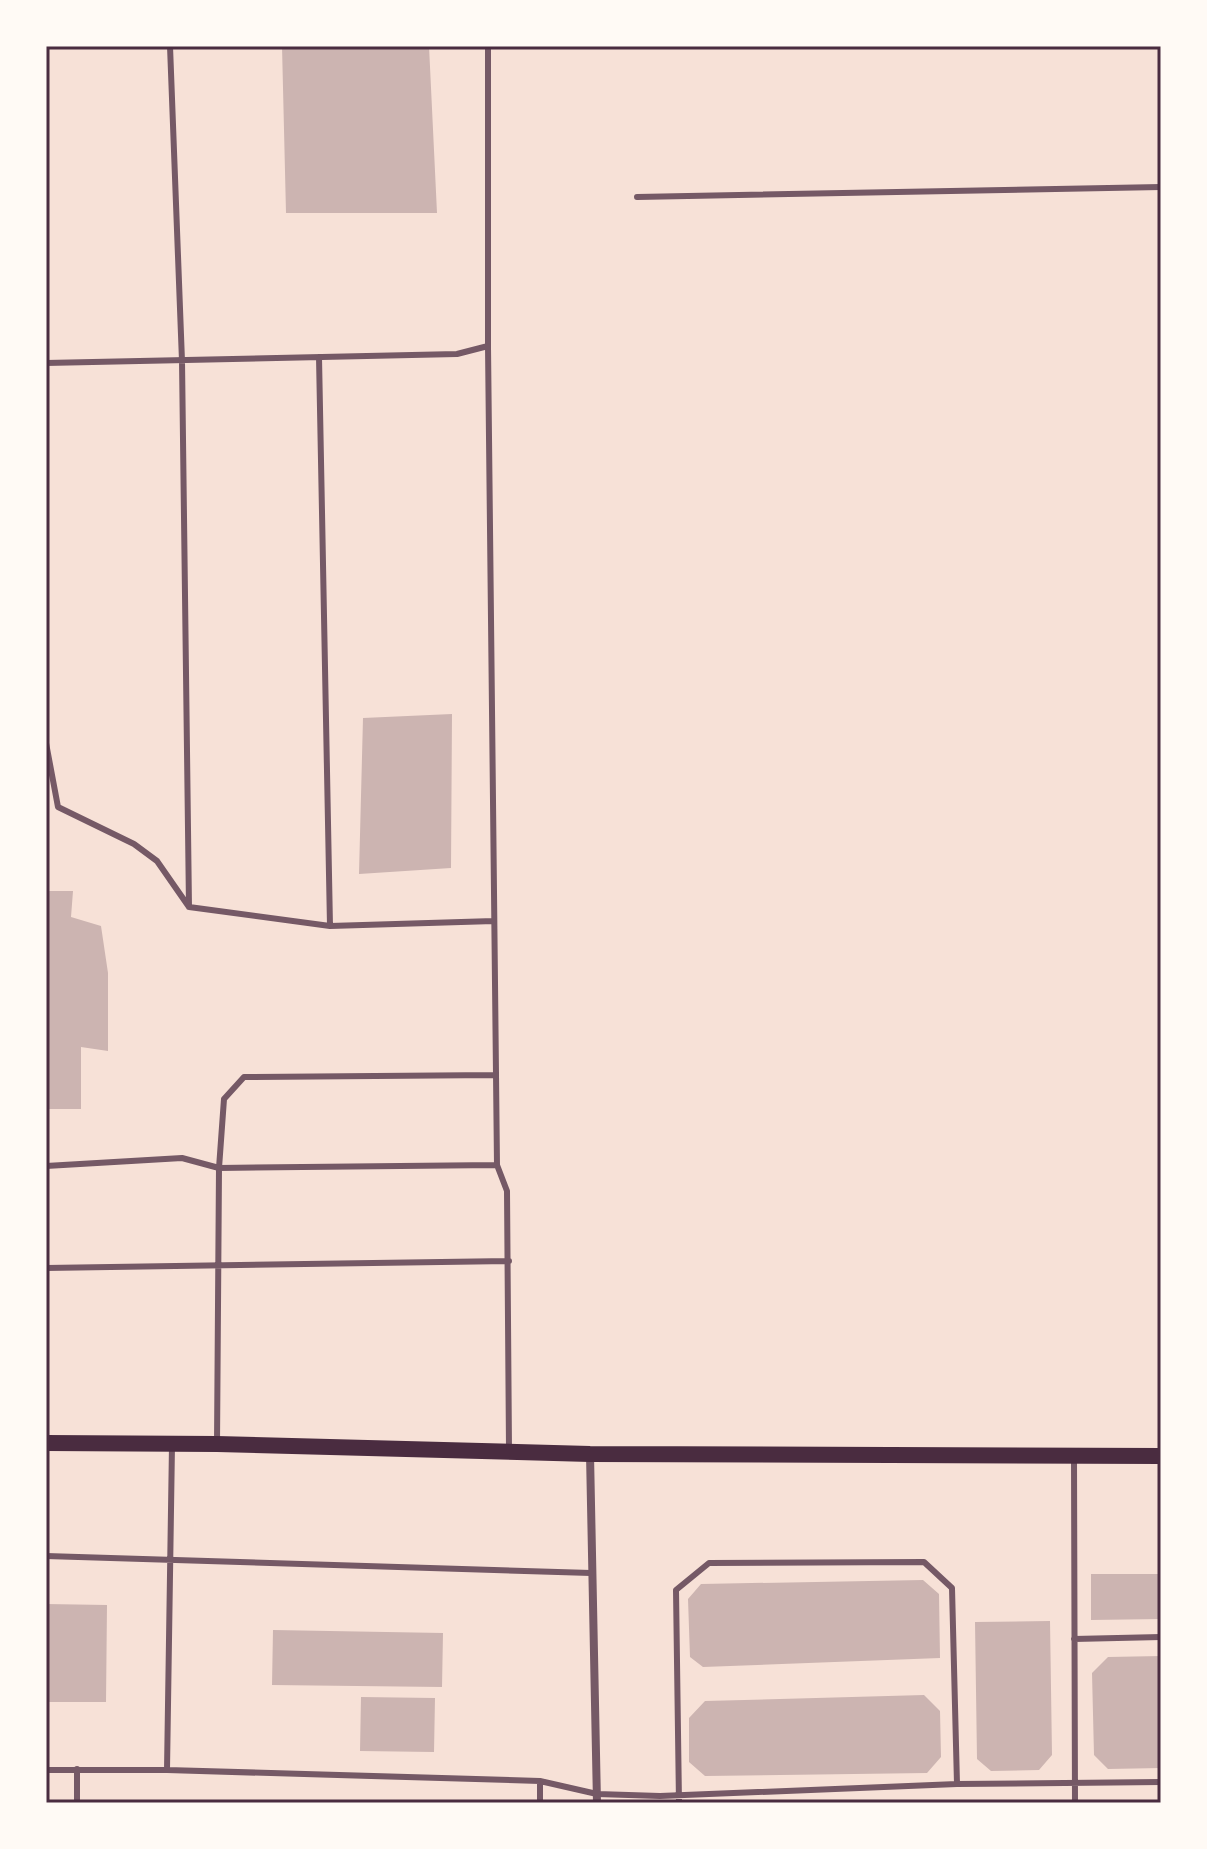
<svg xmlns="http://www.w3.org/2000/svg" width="1207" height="1849" font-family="'Titillium Web',sans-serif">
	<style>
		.building { fill: #ccb4b1 }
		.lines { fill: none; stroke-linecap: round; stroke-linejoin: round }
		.service { stroke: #755966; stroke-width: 6 }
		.minor { stroke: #755966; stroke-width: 8 }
		.secondary { stroke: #4a2c40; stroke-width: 16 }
		.neatline { fill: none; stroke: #4a2c40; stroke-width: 3 }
	</style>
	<rect width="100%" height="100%" fill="#f7e1d7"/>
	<path class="building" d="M282 46H429L437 213H286Z
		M452 714 451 868 359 874 363 718Z
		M46 891H73L71 917 101 926 108 973V1051L81 1047V1109H46Z
		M1091 1574H1161V1619L1091 1620Z
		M923 1580 939 1594 940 1658 703 1667 690 1657 688 1599 701 1584Z
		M46 1604 107 1605 106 1702H46Z
		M1050 1621 1052 1755 1039 1770 991 1771 977 1759 975 1622Z
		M273 1630 443 1633 442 1687 272 1685Z
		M1161 1656V1768L1108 1769 1094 1755 1092 1673 1108 1657Z
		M924 1695 940 1711 941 1757 927 1773 705 1776 689 1762V1718L705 1701Z
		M361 1697 435 1698 434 1752 360 1751Z"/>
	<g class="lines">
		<path class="service" d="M170 46 182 361 189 907
			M488 46V346
			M637 197 1161 187
			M319 357 330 926
			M46 363 457 354 488 346 497 1165
			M46 743 58 807 134 844 157 861 189 907 330 926 494 921
			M496 1075 244 1077 224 1099 219 1168 497 1165 507 1191 509 1449
			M46 1166 182 1158 219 1168 217 1444
			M46 1268 509 1261
			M172 1445 167 1770 540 1781 597 1794 660 1796 957 1784
			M1074 1458 1075 1803
			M46 1556 591 1573
			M1074 1639 1161 1637
			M46 1770H167
			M77 1803V1769
			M540 1803V1781
			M679 1803 676 1590 709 1563 924 1562 952 1588 957 1784 1161 1782"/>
		<path class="minor" d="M590 1454 597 1803"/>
		<path class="secondary" d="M46 1443 217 1444 590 1454 1161 1456"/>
	</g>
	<rect width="1207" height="1849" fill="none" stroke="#fffaf5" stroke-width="96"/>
	<rect x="48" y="48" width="1111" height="1753" class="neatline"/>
</svg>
